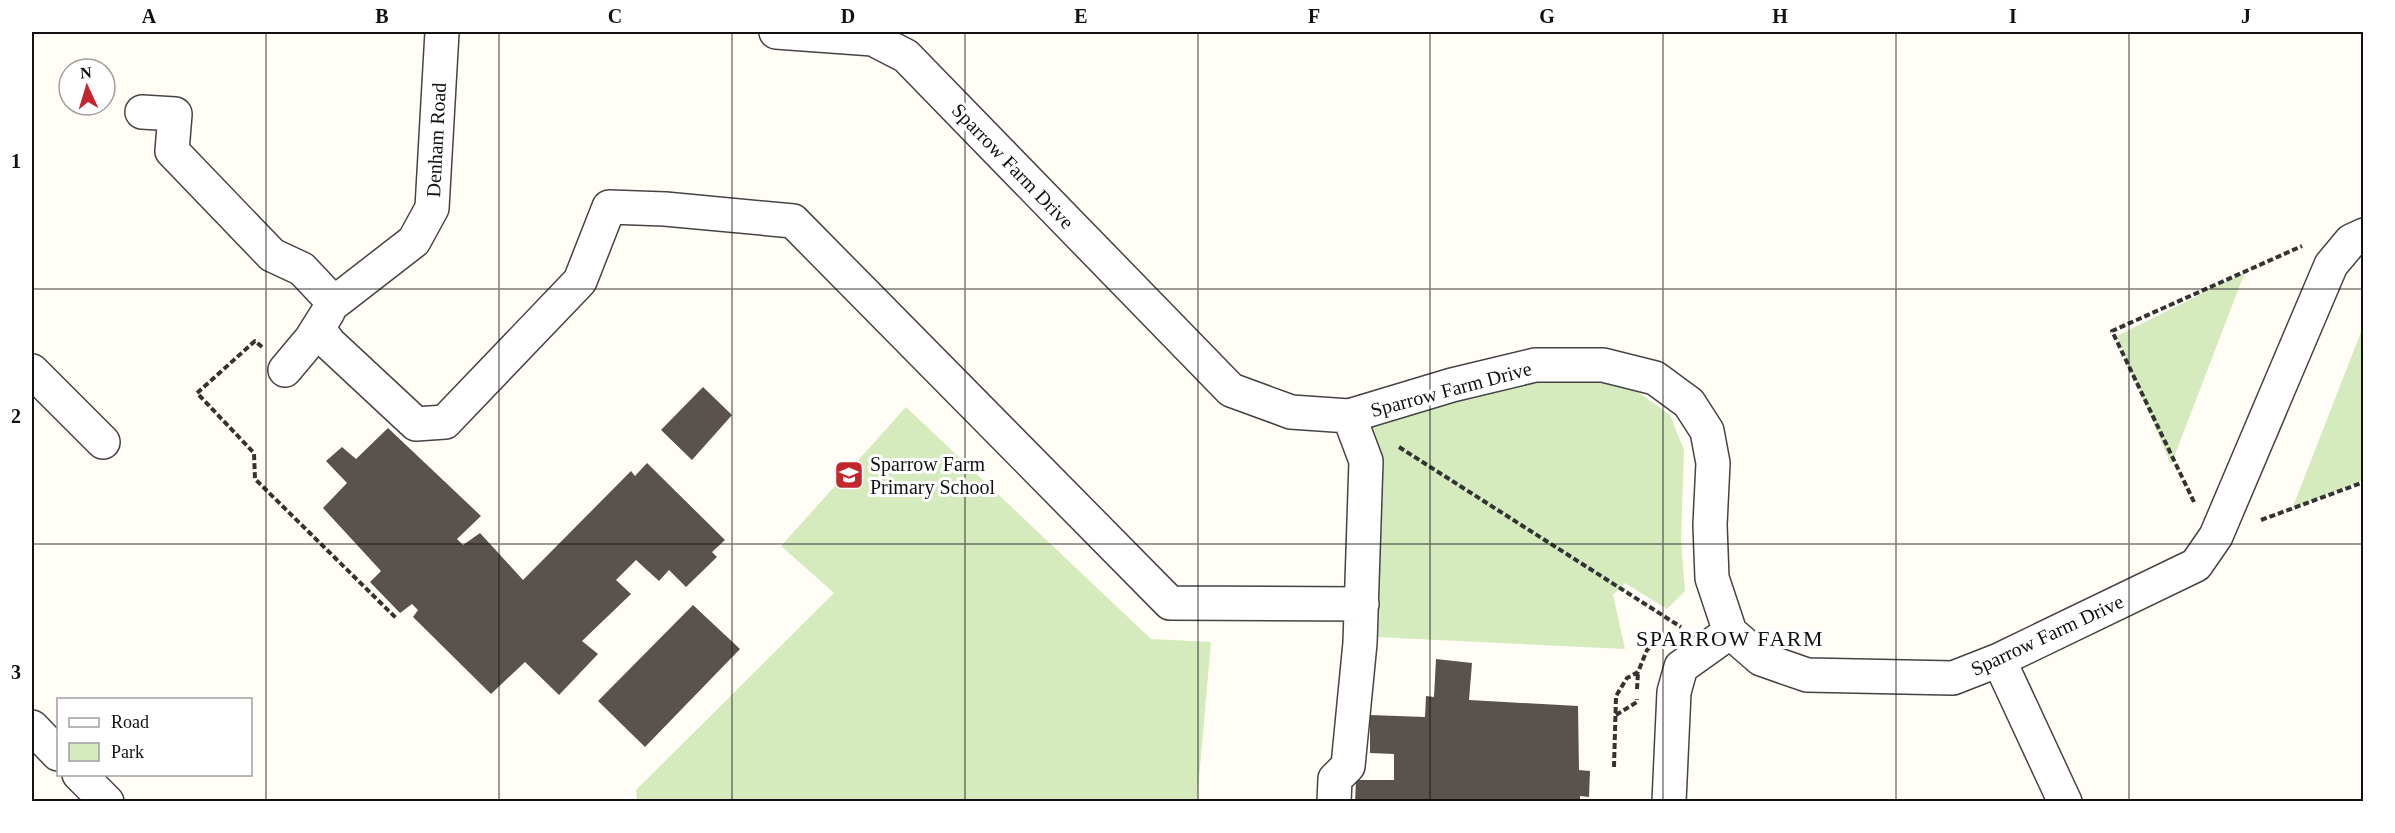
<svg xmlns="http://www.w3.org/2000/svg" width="2395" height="833" font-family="'Times New Roman',serif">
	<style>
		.green { fill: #d5ebbd }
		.building { fill: #5a524d }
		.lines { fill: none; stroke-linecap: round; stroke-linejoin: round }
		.minor-casing { stroke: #444; stroke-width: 36 }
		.path { stroke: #333; stroke-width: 4; stroke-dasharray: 6 3; stroke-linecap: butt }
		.minor { stroke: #fff; stroke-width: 33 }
		.grid { fill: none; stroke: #111; stroke-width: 1.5; stroke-opacity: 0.55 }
		.labels { text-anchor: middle; stroke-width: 6; stroke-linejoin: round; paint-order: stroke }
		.street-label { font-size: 20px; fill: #111; stroke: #fff }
		.poi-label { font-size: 20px; fill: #111; stroke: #fff; text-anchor: start }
		.quarter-label { font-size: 22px; letter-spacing: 1.5px; fill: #111; stroke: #fff }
		.neatline { fill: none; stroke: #111; stroke-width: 2 }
		.grid-label { font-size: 20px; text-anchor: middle; font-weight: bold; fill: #111 }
	</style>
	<rect width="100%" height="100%" fill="#fffdf5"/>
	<path class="green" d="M2245 272 2171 465 2117 336Z
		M2363 327V480L2292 509Z
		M1583 378 1638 392 1670 415 1684 450 1681 539 1685 591 1667 609 1625 583 1613 595 1625 649 1376 637 1366 420 1508 380Z
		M906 407 1151 639 1211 642 1197 801H637L636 790 834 593 781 546Z"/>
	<path class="building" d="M703 387 732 415 692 460 661 430Z
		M388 428 481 516 457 539 463 545 480 533 523 580 631 471 635 476 647 463 725 540 712 552 717 557 686 587 669 570 659 581 636 560 616 580 631 594 582 641 598 654 559 695 525 662 491 694 413 617 418 610 412 604 400 613 370 582 381 571 323 508 347 483 326 461 342 447 356 459Z
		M693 605 740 649 645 747 598 701Z
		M1436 659 1472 663 1469 700 1578 706 1579 770 1590 771 1589 797 1580 796V802H1355L1356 780H1394V754L1370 753V715L1425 717 1426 696 1434 697Z"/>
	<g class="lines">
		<g class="minor-casing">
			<path id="minor" d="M776 32 873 39 906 56 1231 390 1291 412 1349 416 1452 385 1535 365H1603L1655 378 1689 403 1707 431 1713 463 1710 525 1712 578 1730 632 1761 659 1807 675 1953 678 1999 660 2196 565 2216 536 2331 265 2351 241 2364 235
				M142 112 175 114 172 151 272 255 302 269 334 303 414 241 432 208 442 32
				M318 328 329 343 416 424 445 422 580 281 609 207 665 209 793 221 1170 603 1362 604
				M285 370 311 339 328 312
				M32 371 103 442
				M1999 660 2065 802
				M32 727 58 754
				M79 774 107 802
				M1334 802 1335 779 1348 766 1360 643 1366 461 1349 416
				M1669 802 1674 692 1681 667 1730 632"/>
		</g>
		<path class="path" d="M262 347 255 341 197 393 254 453 255 479 396 618
			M1399 447 1681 627
			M2194 502 2112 331 2302 246
			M2261 520 2364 482
			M1637 689 1638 672
			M1616 715 1637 702V699
			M1614 767 1616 696 1627 678 1638 672 1647 650 1654 643"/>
		<use href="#minor" class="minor"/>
	</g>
	<path class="grid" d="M266 32V802M499 32V802M732 32V802M965 32V802M1198 32V802M1430 32V802M1663 32V802M1896 32V802M2129 32V802M32 289H2364M32 544H2364"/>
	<defs>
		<g id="school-square" transform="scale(1.5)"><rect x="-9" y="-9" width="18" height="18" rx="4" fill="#c4262e" stroke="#fff"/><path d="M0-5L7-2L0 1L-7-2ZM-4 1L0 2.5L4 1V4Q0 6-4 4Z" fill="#fff"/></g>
	</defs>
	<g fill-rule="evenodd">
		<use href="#school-square" x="849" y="475"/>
	</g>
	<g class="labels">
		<g class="street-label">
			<text transform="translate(436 140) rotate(-87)" y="7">Denham Road</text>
			<text transform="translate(1013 166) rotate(46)" y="7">Sparrow Farm Drive</text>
			<text transform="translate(1451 389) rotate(-15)" y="7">Sparrow Farm Drive</text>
			<text transform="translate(2047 635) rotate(-25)" y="7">Sparrow Farm Drive</text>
		</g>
		<g class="poi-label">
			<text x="870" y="471">Sparrow Farm<tspan x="870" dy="23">Primary School</tspan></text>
		</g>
		<g class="quarter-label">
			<text x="1730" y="646">SPARROW FARM</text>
		</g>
	</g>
	<rect width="2395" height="833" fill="none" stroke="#ffffff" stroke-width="66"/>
	<rect x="57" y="698" width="195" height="78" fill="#ffffff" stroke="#a0a0a0" stroke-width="1.5"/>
	<rect x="69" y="718" width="30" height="9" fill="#ffffff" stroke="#a0a0a0" stroke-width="1.5"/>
	<text x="111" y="728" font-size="18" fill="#111111">Road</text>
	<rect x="69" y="743" width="30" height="18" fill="#d5ebbd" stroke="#a0a0a0" stroke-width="1.5"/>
	<text x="111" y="758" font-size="18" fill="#111111">Park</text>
	<g transform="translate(87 87) rotate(356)"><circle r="28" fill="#ffffff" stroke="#a0a0a0" stroke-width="1.5"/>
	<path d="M0-4.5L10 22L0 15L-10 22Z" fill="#c4262e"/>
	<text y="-9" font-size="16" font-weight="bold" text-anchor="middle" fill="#111111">N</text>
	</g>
	<rect x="33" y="33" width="2329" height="767" class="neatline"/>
	<g class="grid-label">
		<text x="149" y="23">A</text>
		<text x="382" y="23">B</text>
		<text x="615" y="23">C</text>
		<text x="848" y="23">D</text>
		<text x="1081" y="23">E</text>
		<text x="1314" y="23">F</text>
		<text x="1547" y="23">G</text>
		<text x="1780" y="23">H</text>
		<text x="2013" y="23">I</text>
		<text x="2246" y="23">J</text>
		<text x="16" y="168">1</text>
		<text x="16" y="423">2</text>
		<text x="16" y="679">3</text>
	</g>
</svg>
